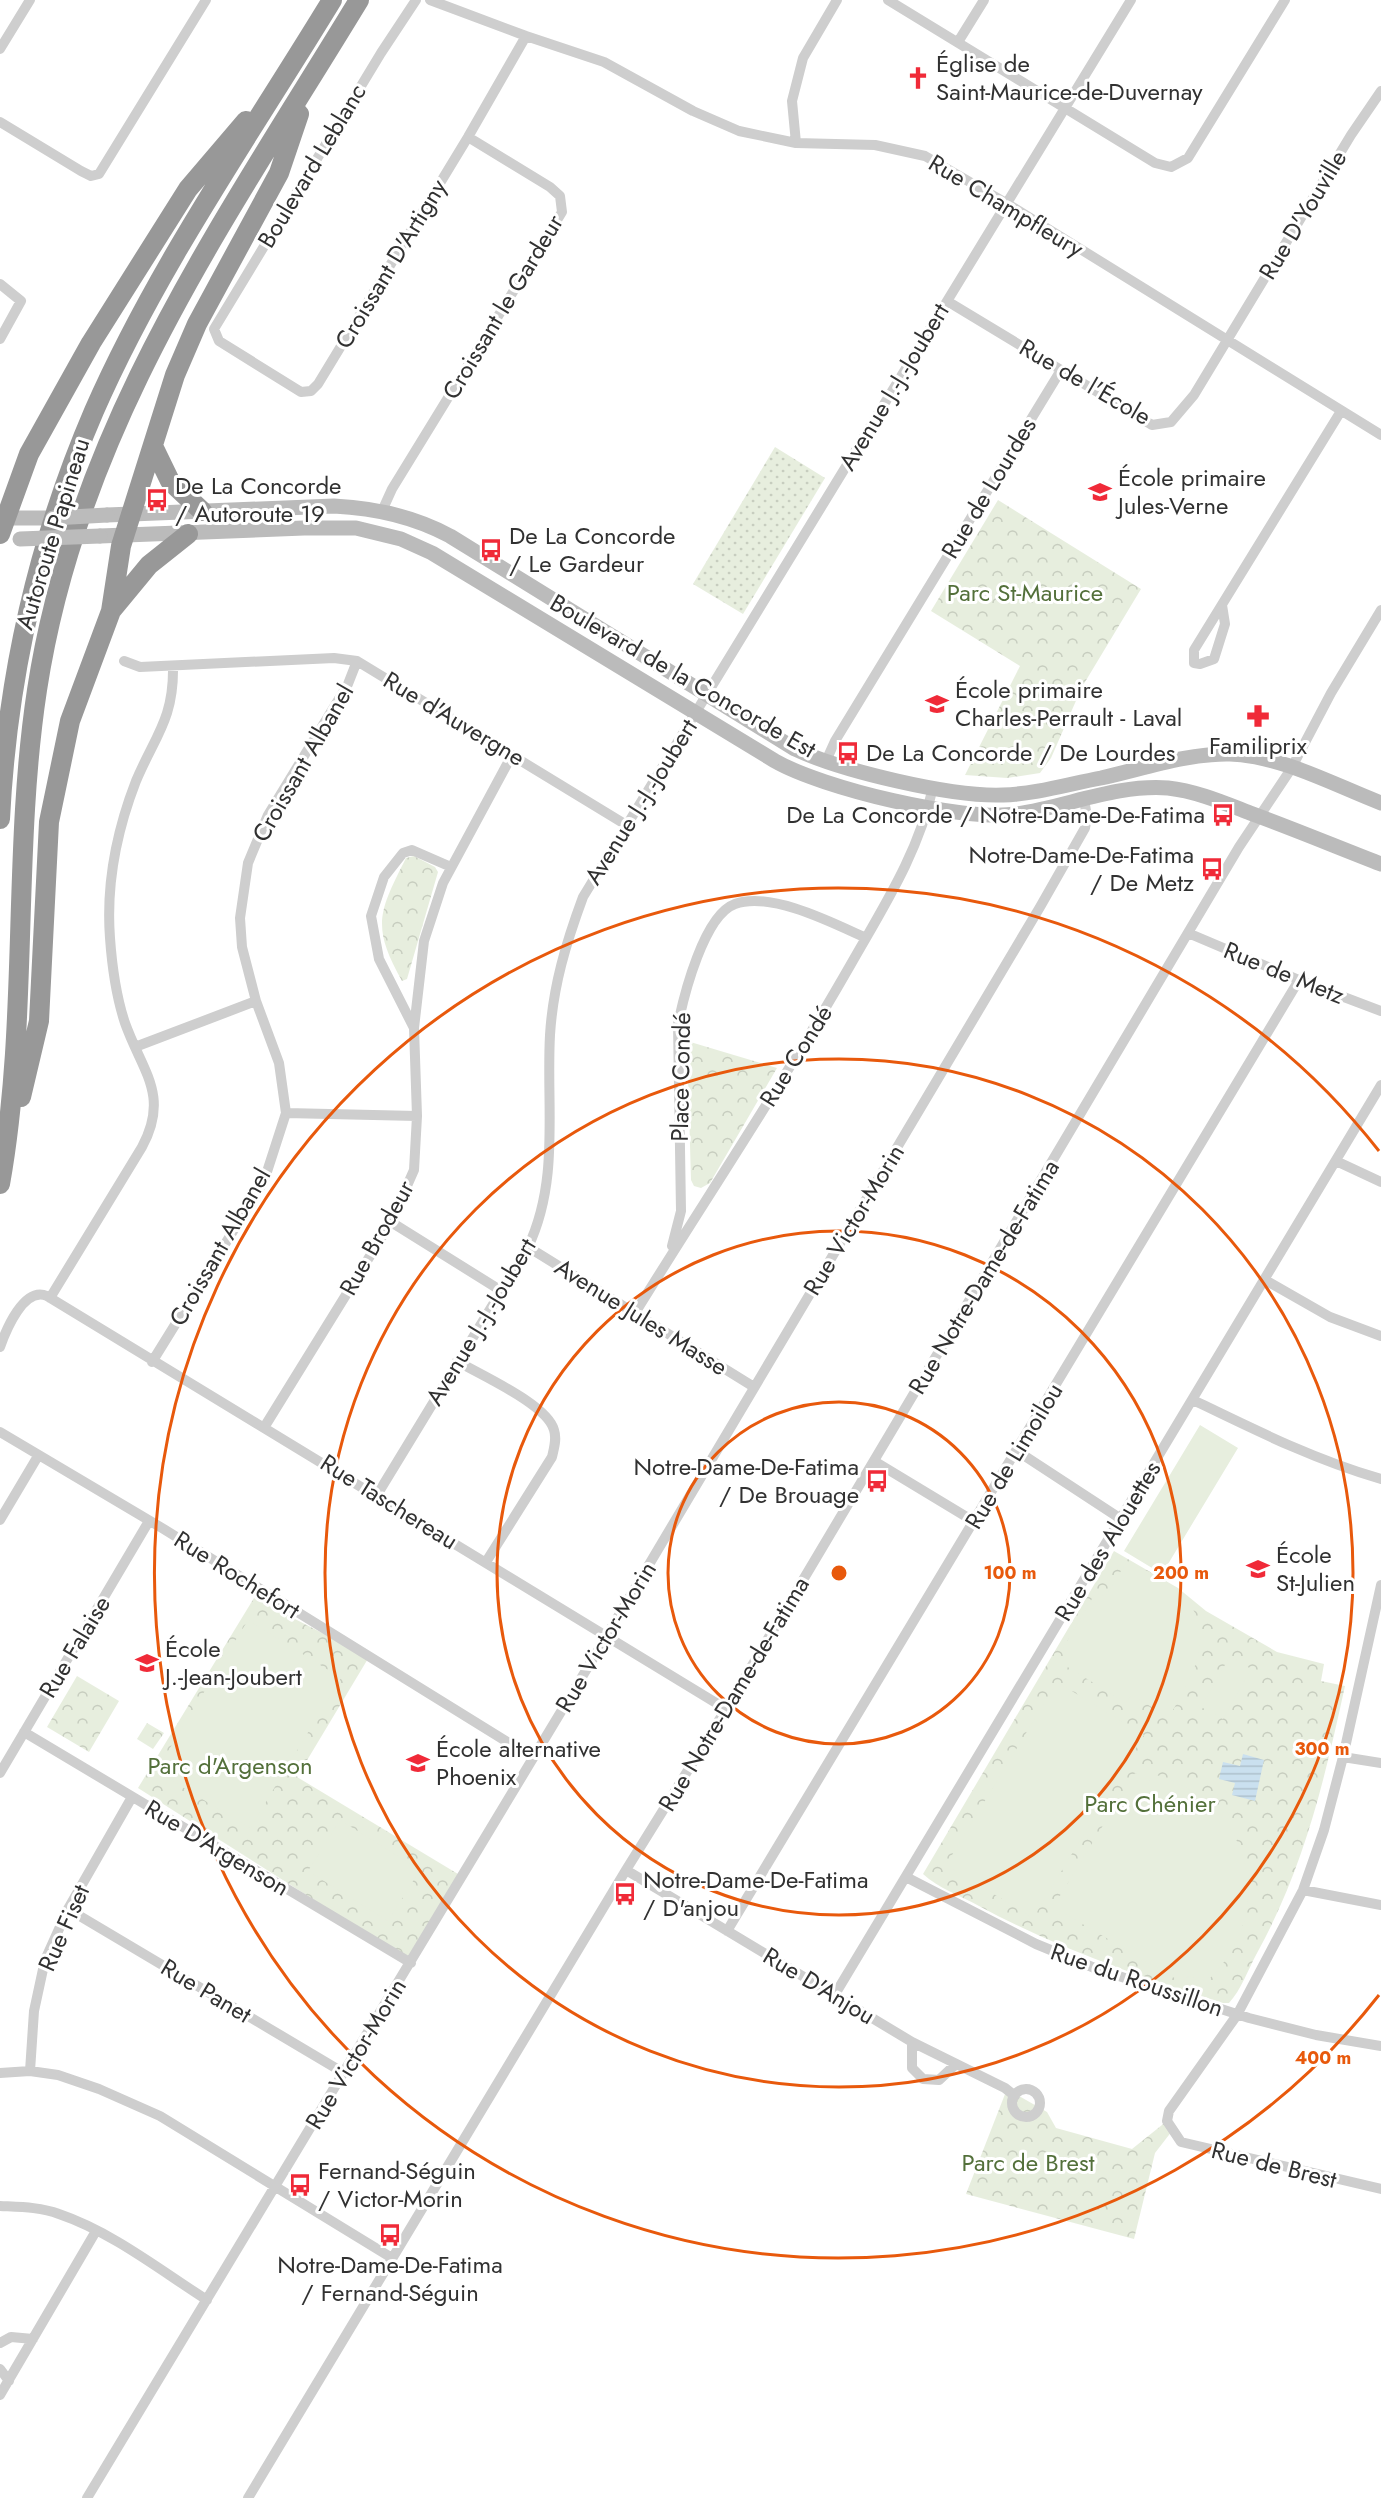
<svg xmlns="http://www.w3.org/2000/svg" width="1381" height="2498" font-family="Jost,sans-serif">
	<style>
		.grass { fill: url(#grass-dots) }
		.park { fill: url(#park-crowns) }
		.garden { fill: #e7eede }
		.water { fill: url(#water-rules) }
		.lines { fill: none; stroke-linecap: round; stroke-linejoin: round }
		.street { stroke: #cecece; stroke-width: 10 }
		.secondary { stroke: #bbb; stroke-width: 15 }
		.highway { stroke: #989898; stroke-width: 20 }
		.secondary-bridge { stroke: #bbb; stroke-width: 15 }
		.ring { fill: none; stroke: #e8590c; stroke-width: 3 }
		.labels { text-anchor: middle; stroke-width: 6; stroke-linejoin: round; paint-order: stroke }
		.poi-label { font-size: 24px; fill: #313131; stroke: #fff; text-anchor: start }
		.street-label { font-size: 24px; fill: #313131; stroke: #fff }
		.park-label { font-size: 24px; fill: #53703a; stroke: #fff }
		.centre { fill: #e8590c; stroke: #fff; stroke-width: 3 }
		.ring-label { font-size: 18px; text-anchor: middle; font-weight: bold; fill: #e8590c; stroke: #fff; stroke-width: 6; stroke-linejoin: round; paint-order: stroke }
	</style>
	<defs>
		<pattern id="grass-dots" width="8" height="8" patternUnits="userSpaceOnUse" patternTransform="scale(1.5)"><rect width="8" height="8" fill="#e7eede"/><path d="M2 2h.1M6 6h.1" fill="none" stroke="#c7cdbf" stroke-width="1.8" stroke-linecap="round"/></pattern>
		<pattern id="park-crowns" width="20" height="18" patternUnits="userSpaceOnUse" patternTransform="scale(1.5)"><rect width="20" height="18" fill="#e7eede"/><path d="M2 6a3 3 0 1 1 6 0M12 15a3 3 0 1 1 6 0" fill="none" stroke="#c7cdbf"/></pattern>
		<pattern id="water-rules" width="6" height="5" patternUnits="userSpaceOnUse" patternTransform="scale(1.5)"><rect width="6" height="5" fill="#cae0ef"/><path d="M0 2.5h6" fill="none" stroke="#aec1cd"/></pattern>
	</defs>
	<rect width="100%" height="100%" fill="#fff"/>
	<path class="grass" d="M775 447 825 478 743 614 693 584Z"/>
	<path class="park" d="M998 500 1141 589 1082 687 1051 758 1040 773 1007 778 965 775 1020 666 931 611Z
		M414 856 435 867 438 872 407 979 402 981C371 926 379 912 406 858Z
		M687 1041 777 1068 710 1183 701 1188 694 1186 691 1180Z
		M1114 1551 1178 1588 1206 1611 1277 1652 1324 1664 1321 1681 1345 1686C1324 1782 1304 1868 1256 1955 1248 1970 1241 1990 1229 2003H1223C1139 1977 1057 1948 979 1906 961 1896 938 1888 923 1874Z
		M254 1598 369 1657 297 1777 458 1874 410 1961 138 1788Z
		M77 1676 119 1701 89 1752 47 1727Z
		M147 1723 164 1733 153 1749 137 1739Z
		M1007 2089 1047 2112 1056 2128 1132 2149 1167 2121 1172 2131 1155 2153 1134 2239 966 2194Z"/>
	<path class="garden" d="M1200 1425 1238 1448 1162 1574 1124 1551Z
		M1127 1561C1142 1569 1161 1576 1175 1588 1222 1628 1194 1674 1169 1717L1131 1695 1126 1703 1066 1666 1063 1648 1096 1592 1105 1597Z
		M248 1620 341 1678 250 1828 156 1771Z
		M1230 1656 1251 1669 1223 1719 1201 1707Z
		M1057 1682 1144 1735 1033 1918 946 1865Z
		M1135 1773 1149 1781 1153 1774C1252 1801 1282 1914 1204 1984L1189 1975 1183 1983 1062 1912 1058 1899Z
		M340 1820 420 1870 388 1921 308 1871Z"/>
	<path class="water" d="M1243 1754 1264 1760 1255 1801 1232 1795 1235 1783 1219 1779 1223 1762 1240 1766Z"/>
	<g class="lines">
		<path class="street" d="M416 0 381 53 214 329 219 341 301 392 311 391 318 384 468 137 526 36
			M430 0 526 36 604 62 693 111 739 131 796 143 875 145 925 156 1006 203 1381 435
			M888 0 1155 163 1171 167 1188 158 1285 0
			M958 42 984 0
			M0 49 30 0
			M0 122 81 171 91 176 99 174 206 0
			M796 143 792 101 803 58 837 0
			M0 284 21 301 0 339
			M947 301 1152 425 1171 422 1194 395 1351 135 1381 91
			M382 511 392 489 562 212 560 196 550 187 468 137
			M1222 605 1225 624 1214 659 1200 664 1194 663V650L1341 411
			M124 661 140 667 334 658 357 661 628 826
			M826 761 835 741 1061 370
			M1188 933 1299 980 1381 1011
			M414 1028 379 959 371 916 384 877 403 853 412 850 451 867
			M135 1047 256 1001
			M286 1113 417 1116
			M1336 1161 1381 1182
			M391 1222 500 1290
			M672 1246 681 1211 678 1024C684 995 704 915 735 904 771 891 833 923 866 938
			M528 1247 754 1387
			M1265 1280 1330 1317 1381 1336
			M50 1298 142 1147C170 1095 142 1071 125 1023 116 996 112 966 110 938 106 885 117 830 136 781 155 736 174 719 173 666
			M635 1313C707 1197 783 1083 851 964 884 906 919 852 933 787
			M0 1347C6 1330 24 1286 47 1296L726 1709
			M457 1361C480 1375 547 1404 554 1430 557 1439 554 1448 552 1457L486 1562
			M152 1362 264 1181 286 1113 279 1063 256 1001 242 947 240 918 248 863 268 815 348 684 357 661
			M1193 1400C1255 1430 1315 1460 1381 1479
			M265 1426 391 1222 414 1170 417 1116 414 1028 424 941 443 883 512 755
			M0 1432 162 1528 533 1758
			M1017 1451 1121 1519
			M874 1461 975 1522
			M377 1495 528 1247C560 1180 546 1106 550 1035 553 986 566 943 583 897L1131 0
			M0 1520 38 1456
			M1381 1585 1343 1757 1324 1830 1303 1890 1237 2015 1169 2111 1167 2121 1181 2142 1381 2189
			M24 1732 411 1963
			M1343 1757 1381 1763
			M0 1773 149 1521
			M626 1870 912 2042 1005 2088 1015 2096
			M906 1877 1036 1944 1097 1969 1249 2018 1316 2035 1381 2046
			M1303 1890 1381 1905
			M68 1909 344 2073
			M727 1931 1299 980
			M834 1996 1381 1085
			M912 2042V2068L923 2079 939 2080 956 2064
			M30 2071 34 2011 45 1960 68 1909 132 1797
			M0 2073 30 2071 58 2075 99 2089 160 2116 392 2258
			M1012 2103a14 14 0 1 1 28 0a14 14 0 1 1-28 0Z
			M0 2206C20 2207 40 2207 59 2214 112 2232 160 2270 207 2300
			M0 2343 11 2337 33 2339
			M0 2369 9 2381
			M0 2395 96 2231
			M87 2498 600 1647 1040 907 1085 828 1087 816 1084 800
			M248 2498 626 1870 731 1701 1239 847 1291 769 1331 693 1381 610"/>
		<path class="secondary" d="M107 515 334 506C375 508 413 516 450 536L795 749C842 771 951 797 1003 795 1036 794 1069 784 1101 778 1142 769 1188 753 1230 754 1282 756 1334 785 1381 803
			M0 518H53
			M100 536 304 528H356L401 539 432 553 775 761C822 788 962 822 1016 814 1066 807 1117 784 1168 788 1196 791 1224 803 1250 813 1294 829 1337 847 1381 864"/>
		<path class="highway" d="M153 446 170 481 202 511
			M0 534 29 454 91 343 188 189 246 121
			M111 611 149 565 188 534
			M0 819C7 678 38 541 94 411 156 269 251 133 332 0
			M21 1097 39 1021 49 822 70 721 111 611 121 546 175 375 197 324 279 173 299 114
			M0 1184C29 1021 12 854 37 690 77 427 224 222 359 0"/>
		<path class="secondary-bridge" d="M53 518 107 515
			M20 539 100 536"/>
	</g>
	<g class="ring">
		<circle cx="839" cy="1573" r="171"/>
		<circle cx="839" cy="1573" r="342"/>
		<circle cx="839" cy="1573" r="514"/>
		<path d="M1379 1995A685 685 0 1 1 1379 1151"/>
	</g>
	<defs>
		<g id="church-bare" transform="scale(1.8)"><path d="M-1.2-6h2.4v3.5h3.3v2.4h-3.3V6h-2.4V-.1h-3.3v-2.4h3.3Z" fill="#f02a38" stroke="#fff" stroke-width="2.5" paint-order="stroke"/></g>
		<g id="school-bare" transform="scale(1.8)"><path d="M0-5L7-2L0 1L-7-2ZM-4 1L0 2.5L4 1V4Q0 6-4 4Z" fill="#f02a38" stroke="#fff" stroke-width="2.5" paint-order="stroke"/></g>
		<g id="bus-bare" transform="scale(1.8)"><path d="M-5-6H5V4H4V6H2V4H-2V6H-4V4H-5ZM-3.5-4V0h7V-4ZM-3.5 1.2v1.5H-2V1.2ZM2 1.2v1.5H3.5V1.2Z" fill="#f02a38" stroke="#fff" stroke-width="2.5" paint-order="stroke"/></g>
		<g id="pharmacy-bare" transform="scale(1.8)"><path d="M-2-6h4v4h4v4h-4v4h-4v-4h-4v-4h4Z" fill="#f02a38" stroke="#fff" stroke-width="2.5" paint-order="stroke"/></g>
	</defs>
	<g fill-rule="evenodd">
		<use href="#church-bare" x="918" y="78"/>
		<use href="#school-bare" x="1100" y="492"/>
		<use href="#bus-bare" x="157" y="500"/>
		<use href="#bus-bare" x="491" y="550"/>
		<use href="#school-bare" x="937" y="704"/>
		<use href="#pharmacy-bare" x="1258" y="716"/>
		<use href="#bus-bare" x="848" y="753"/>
		<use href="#bus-bare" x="1223" y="815"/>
		<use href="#bus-bare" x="1212" y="869"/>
		<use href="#bus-bare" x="877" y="1481"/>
		<use href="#school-bare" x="1258" y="1569"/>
		<use href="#school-bare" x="147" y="1663"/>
		<use href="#school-bare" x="418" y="1763"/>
		<use href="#bus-bare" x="625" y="1894"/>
		<use href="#bus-bare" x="300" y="2185"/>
		<use href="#bus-bare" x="390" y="2235"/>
	</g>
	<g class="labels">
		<g class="poi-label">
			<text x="936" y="72">Église de<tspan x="936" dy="28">Saint-Maurice-de-Duvernay</tspan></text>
			<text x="1118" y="486">École primaire<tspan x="1118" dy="28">Jules-Verne</tspan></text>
			<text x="175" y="494">De La Concorde<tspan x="175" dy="28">/ Autoroute 19</tspan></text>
			<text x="509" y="544">De La Concorde<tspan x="509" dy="28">/ Le Gardeur</tspan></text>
			<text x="955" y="698">École primaire<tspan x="955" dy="28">Charles-Perrault - Laval</tspan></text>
			<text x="1258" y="754" text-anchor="middle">Familiprix</text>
			<text x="866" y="761">De La Concorde / De Lourdes</text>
			<text x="1205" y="823" text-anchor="end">De La Concorde / Notre-Dame-De-Fatima</text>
			<text x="1194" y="863" text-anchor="end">Notre-Dame-De-Fatima<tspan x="1194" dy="28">/ De Metz</tspan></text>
			<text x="859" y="1475" text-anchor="end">Notre-Dame-De-Fatima<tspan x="859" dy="28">/ De Brouage</tspan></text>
			<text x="1276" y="1563">École<tspan x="1276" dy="28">St-Julien</tspan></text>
			<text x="165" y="1657">École<tspan x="165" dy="28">J.-Jean-Joubert</tspan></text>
			<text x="436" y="1757">École alternative<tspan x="436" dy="28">Phoenix</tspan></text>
			<text x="643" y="1888">Notre-Dame-De-Fatima<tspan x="643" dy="28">/ D'anjou</tspan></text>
			<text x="318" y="2179">Fernand-Séguin<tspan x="318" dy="28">/ Victor-Morin</tspan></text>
			<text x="390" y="2273" text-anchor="middle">Notre-Dame-De-Fatima<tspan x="390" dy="28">/ Fernand-Séguin</tspan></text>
		</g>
		<g class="street-label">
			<text transform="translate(312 166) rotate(-59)" y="8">Boulevard Leblanc</text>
			<text transform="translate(1006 206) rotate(31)" y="8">Rue Champfleury</text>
			<text transform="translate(1303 215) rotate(-59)" y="8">Rue D'Youville</text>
			<text transform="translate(391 264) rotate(-59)" y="8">Croissant D'Artigny</text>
			<text transform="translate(503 307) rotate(-59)" y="8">Croissant le Gardeur</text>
			<text transform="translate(1085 382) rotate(30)" y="8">Rue de l'École</text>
			<text transform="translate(894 387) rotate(-59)" y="8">Avenue J.-J.-Joubert</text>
			<text transform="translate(989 488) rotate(-59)" y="8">Rue de Lourdes</text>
			<text transform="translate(53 534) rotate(-73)" y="8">Autoroute Papineau</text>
			<text transform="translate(683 676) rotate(30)" y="8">Boulevard de la Concorde Est</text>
			<text transform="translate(454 719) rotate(31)" y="8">Rue d'Auvergne</text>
			<text transform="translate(303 763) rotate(-60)" y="8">Croissant Albanel</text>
			<text transform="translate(641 802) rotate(-58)" y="8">Avenue J.-J.-Joubert</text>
			<text transform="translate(1284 973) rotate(22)" y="8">Rue de Metz</text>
			<text transform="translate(796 1056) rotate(-58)" y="8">Rue Condé</text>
			<text transform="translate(681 1077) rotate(-89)" y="8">Place Condé</text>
			<text transform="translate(854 1220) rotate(-59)" y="8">Rue Victor-Morin</text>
			<text transform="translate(377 1238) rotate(-61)" y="8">Rue Brodeur</text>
			<text transform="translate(220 1247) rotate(-60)" y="8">Croissant Albanel</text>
			<text transform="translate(984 1277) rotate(-59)" y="8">Rue Notre-Dame-de-Fatima</text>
			<text transform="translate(641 1317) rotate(32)" y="8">Avenue Jules Masse</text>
			<text transform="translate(481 1322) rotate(-59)" y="8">Avenue J.-J.-Joubert</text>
			<text transform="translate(1014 1456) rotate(-59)" y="8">Rue de Limoilou</text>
			<text transform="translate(389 1502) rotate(32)" y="8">Rue Taschereau</text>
			<text transform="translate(1108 1541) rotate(-59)" y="8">Rue des Alouettes</text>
			<text transform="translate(237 1575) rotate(32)" y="8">Rue Rochefort</text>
			<text transform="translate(606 1637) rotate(-59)" y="8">Rue Victor-Morin</text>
			<text transform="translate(75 1647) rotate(-59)" y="8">Rue Falaise</text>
			<text transform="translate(734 1694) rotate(-59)" y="8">Rue Notre-Dame-de-Fatima</text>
			<text transform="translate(217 1848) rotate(31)" y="8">Rue D'Argenson</text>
			<text transform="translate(64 1928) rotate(-66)" y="8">Rue Fiset</text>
			<text transform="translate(1137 1980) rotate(19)" y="8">Rue du Roussillon</text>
			<text transform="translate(819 1986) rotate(31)" y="8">Rue D'Anjou</text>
			<text transform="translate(206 1991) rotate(31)" y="8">Rue Panet</text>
			<text transform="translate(356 2054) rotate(-59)" y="8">Rue Victor-Morin</text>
			<text transform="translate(1274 2165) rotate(14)" y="8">Rue de Brest</text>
		</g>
		<g class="park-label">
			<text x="1025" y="601">Parc St-Maurice</text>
			<text x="230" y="1774">Parc d'Argenson</text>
			<text x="1150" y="1812">Parc Chénier</text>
			<text x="1028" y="2171">Parc de Brest</text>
		</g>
	</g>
	<circle cx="839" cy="1573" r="9" class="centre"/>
	<g class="ring-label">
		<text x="1010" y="1579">100 m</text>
		<text x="1181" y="1579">200 m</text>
		<text x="1322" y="1755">300 m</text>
		<text x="1323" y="2064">400 m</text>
	</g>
</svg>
